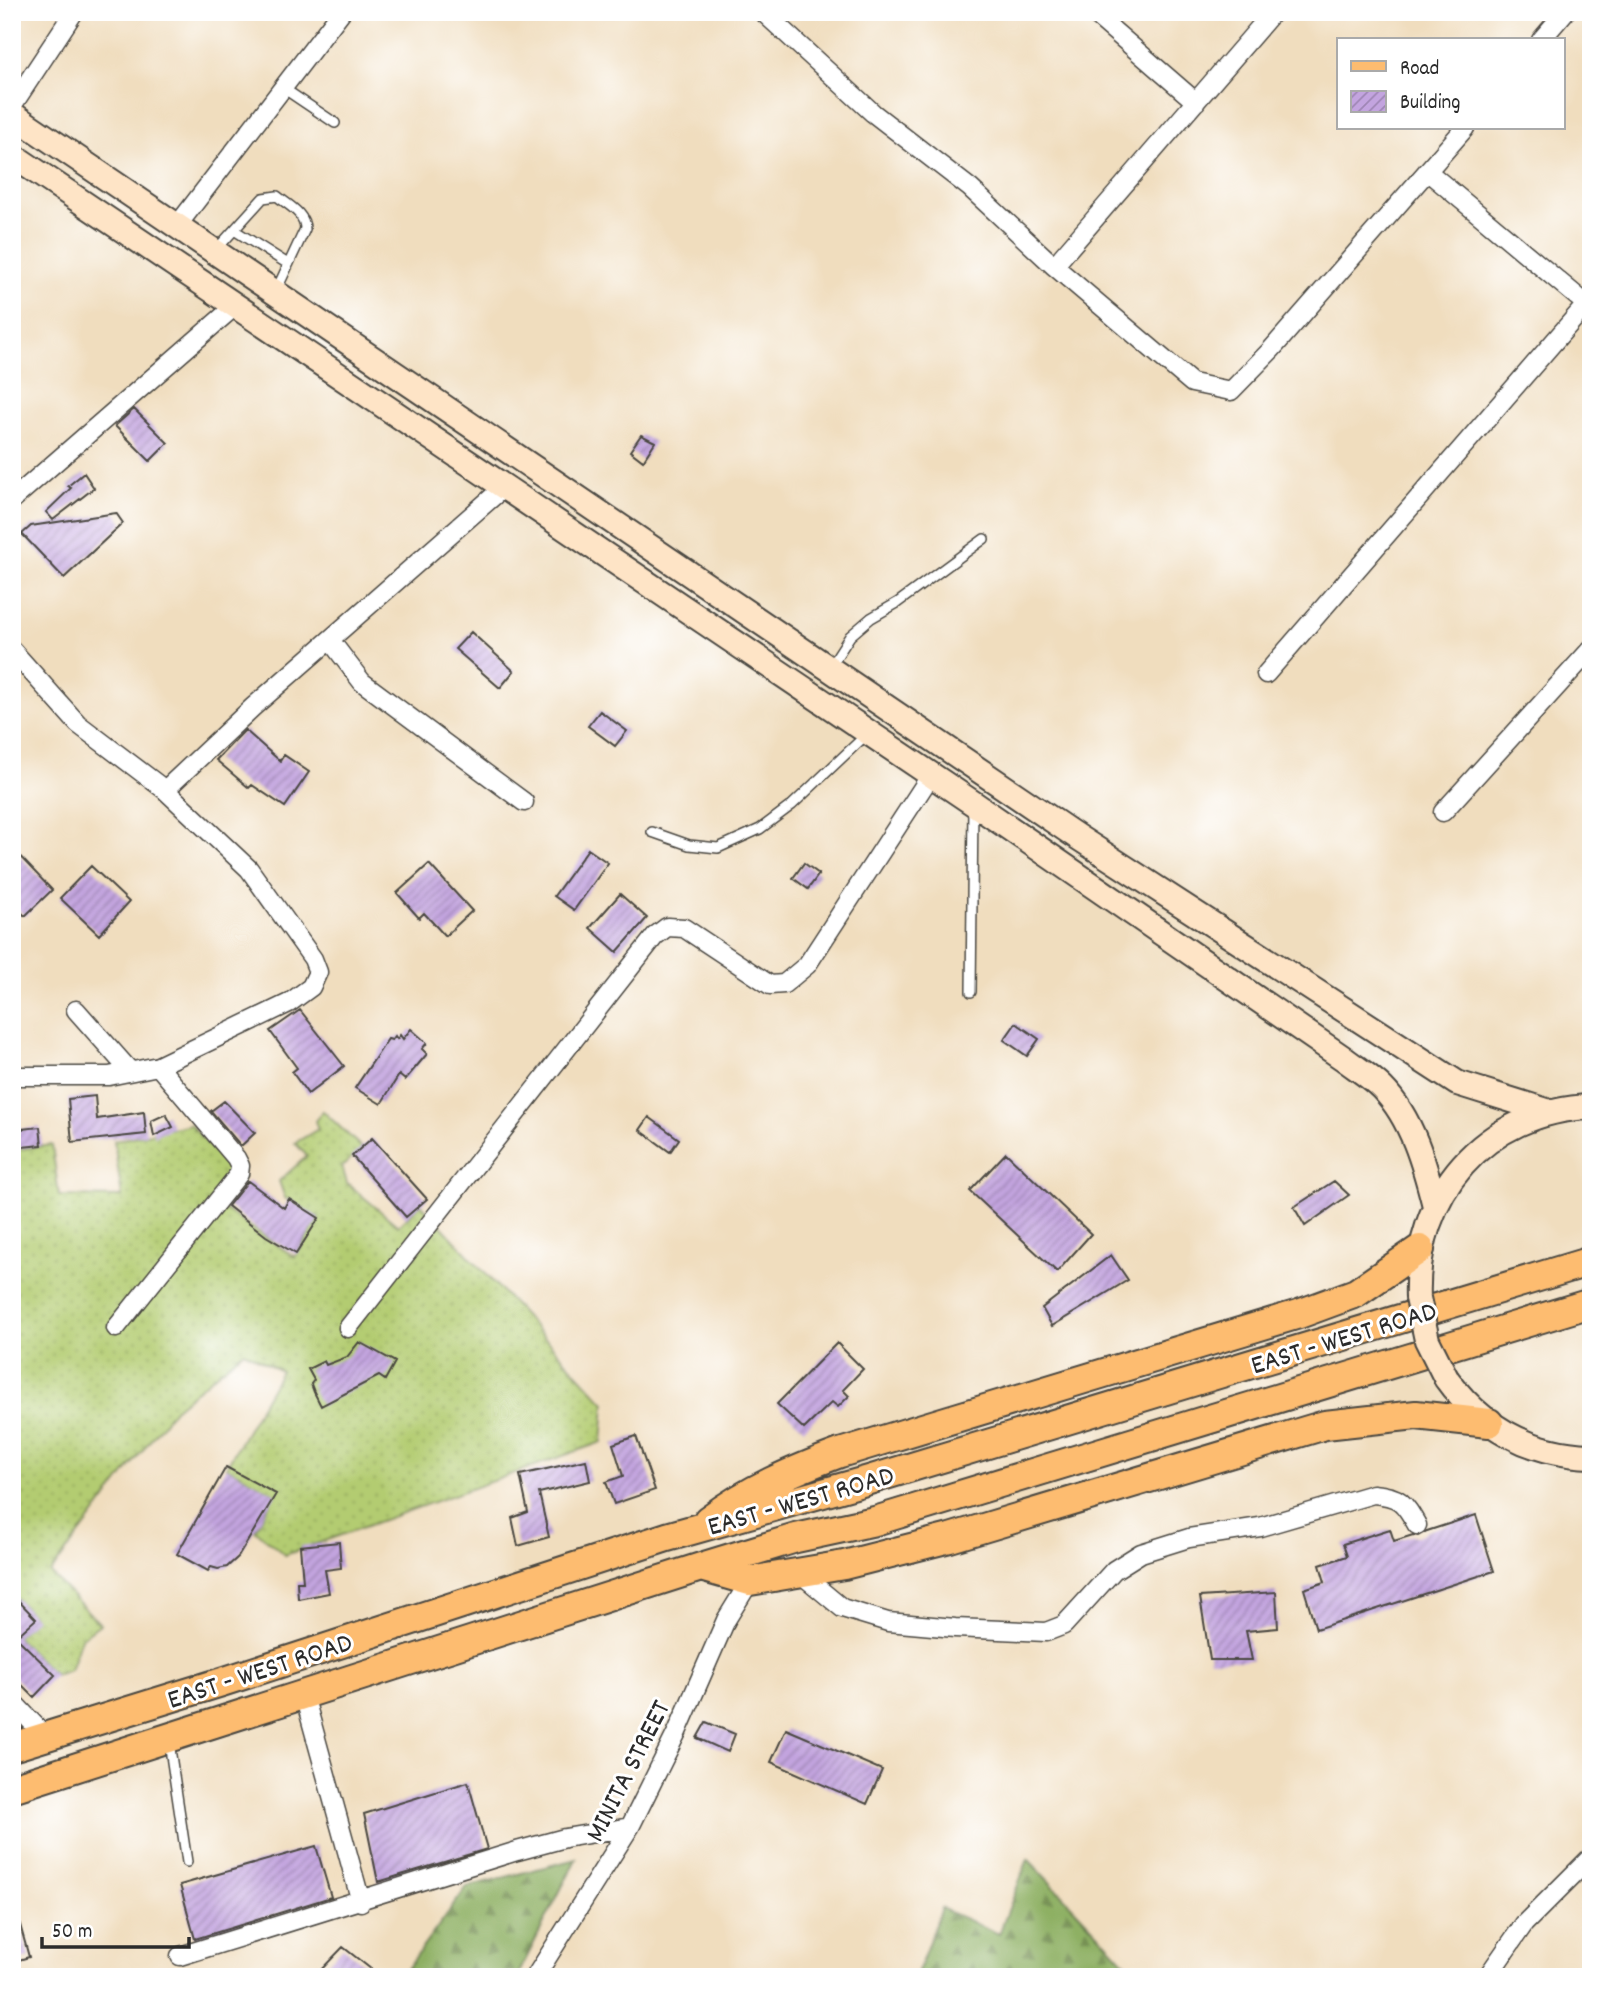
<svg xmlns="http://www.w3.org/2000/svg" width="1603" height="1989" font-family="Dekko,sans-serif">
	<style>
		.grass { fill: url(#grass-dots); stroke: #6f7c4e; stroke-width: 2 }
		.forest { fill: url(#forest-firs); stroke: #5c6e47; stroke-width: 2 }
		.building { fill: url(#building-hatch) }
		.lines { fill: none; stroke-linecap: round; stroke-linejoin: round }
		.service-casing { stroke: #494641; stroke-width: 12 }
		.minor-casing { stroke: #494641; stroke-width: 21 }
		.secondary-casing { stroke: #494641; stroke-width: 28 }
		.primary-casing { stroke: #494641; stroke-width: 32 }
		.service { stroke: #fff; stroke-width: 9 }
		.minor { stroke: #fff; stroke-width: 18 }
		.secondary { stroke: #fee4c6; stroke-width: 24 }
		.primary { stroke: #fdbc70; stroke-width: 28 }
		.secondary-bridge-casing { stroke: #494641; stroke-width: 28; stroke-linecap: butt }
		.secondary-bridge { stroke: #fee4c6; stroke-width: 24 }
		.labels { text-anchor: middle; stroke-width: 6; stroke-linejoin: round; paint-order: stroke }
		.street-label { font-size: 28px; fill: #2b2b2b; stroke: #fff }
	</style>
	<defs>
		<pattern id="grass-dots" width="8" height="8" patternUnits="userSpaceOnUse" patternTransform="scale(1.75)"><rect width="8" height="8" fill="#b3cc71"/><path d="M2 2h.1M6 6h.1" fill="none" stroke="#9aaf62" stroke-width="1.8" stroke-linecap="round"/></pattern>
		<pattern id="forest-firs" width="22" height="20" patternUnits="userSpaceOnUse" patternTransform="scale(1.75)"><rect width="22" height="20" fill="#8eb063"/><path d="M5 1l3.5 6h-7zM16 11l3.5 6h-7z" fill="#748f52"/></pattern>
		<pattern id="building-hatch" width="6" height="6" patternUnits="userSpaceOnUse" patternTransform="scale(1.75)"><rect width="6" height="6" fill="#c3a4df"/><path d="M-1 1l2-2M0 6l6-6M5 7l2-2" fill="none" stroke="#9f86b5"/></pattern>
	</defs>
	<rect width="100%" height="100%" fill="#fff"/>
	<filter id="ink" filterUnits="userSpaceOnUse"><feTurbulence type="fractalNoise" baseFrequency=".0143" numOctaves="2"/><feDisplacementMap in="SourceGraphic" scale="14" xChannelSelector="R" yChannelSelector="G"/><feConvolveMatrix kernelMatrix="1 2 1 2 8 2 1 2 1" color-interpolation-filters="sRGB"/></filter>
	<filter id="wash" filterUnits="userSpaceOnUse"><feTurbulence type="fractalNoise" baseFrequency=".00686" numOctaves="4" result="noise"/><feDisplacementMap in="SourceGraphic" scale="28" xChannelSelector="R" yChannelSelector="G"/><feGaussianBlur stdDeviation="1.57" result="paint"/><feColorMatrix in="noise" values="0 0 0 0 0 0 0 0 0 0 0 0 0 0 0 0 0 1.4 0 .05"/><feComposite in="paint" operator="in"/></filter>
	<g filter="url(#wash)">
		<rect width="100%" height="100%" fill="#f0ddbe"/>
		<path class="grass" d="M323 1111 362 1148 342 1167 347 1183 398 1226 421 1204 605 1403 602 1442 285 1555 255 1530 275 1494 226 1467 281 1371 244 1351 174 1409 50 1573 100 1624 81 1638 70 1670 55 1675 16 1637 35 1619 12 1594V1150L52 1145 59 1196 122 1197 114 1141 190 1124 238 1178 221 1207 295 1257 319 1218 285 1198 279 1181 307 1156 295 1143 318 1129 315 1121Z"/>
		<path class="forest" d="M576 1859 517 1977H401L467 1887Z
			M1028 1859 1139 1977H916L941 1908 999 1934Z"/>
		<g id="blocks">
			<path class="building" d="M134 409 168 443 150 461 115 426Z
				M641 435 655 442 643 461 630 451Z
				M84 473 94 488 53 520 46 512 71 488 68 486Z
				M116 513 123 523 64 578 22 534 31 526Z
				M471 632 514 671 500 688 455 649Z
				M600 711 627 731 615 746 588 726Z
				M245 730 280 761 284 755 309 772 285 807 252 785 249 788 216 760Z
				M12 848 52 890 25 916 12 903Z
				M588 849 608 863 574 910 554 896Z
				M804 863 819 874 808 889 793 878Z
				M429 864 472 911 445 936 424 913 419 918 397 893Z
				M91 866 129 902 99 935 60 898Z
				M620 894 647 918 617 952 590 928Z
				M300 1010 344 1066 308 1094 292 1072 297 1068 270 1031Z
				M1016 1023 1039 1039 1027 1056 1004 1040Z
				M411 1029 427 1043 422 1049 427 1054 405 1080 399 1075 381 1104 355 1088 388 1039 392 1040 395 1036 397 1039 400 1035 403 1039Z
				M95 1096 97 1119 144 1112 146 1134 72 1142 68 1099Z
				M224 1101 255 1133 241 1146 211 1111Z
				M166 1114 173 1127 154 1136 151 1121Z
				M649 1117 679 1139 670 1152 640 1130Z
				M40 1127 42 1145 12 1148V1130Z
				M372 1138 427 1199 406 1217 352 1156Z
				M1006 1153 1091 1234 1057 1272 970 1191Z
				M248 1181 284 1208 289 1199 319 1218 296 1254 266 1236 228 1206Z
				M1334 1181 1349 1195 1305 1226 1294 1207Z
				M1111 1255 1128 1280 1052 1326 1042 1308Z
				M359 1342 395 1362 385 1380 379 1376 321 1406 314 1392 311 1384 314 1380 308 1369 324 1361 326 1365 347 1357Z
				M837 1343 863 1369 843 1390 849 1396 838 1407 832 1402 804 1429 777 1404Z
				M636 1436 655 1490 614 1504 606 1482 623 1476 613 1444Z
				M586 1460 590 1481 539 1493 549 1537 518 1546 512 1518 528 1512 520 1475Z
				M226 1467 276 1494 238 1557 227 1567 218 1569 211 1567 208 1571 177 1554Z
				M1476 1515 1494 1571 1316 1629 1304 1589 1325 1582 1320 1565 1347 1556 1343 1544 1390 1529 1394 1541 1413 1535 1418 1536 1427 1531Z
				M339 1542 341 1568 325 1570 329 1593 298 1599 297 1582H303L300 1546Z
				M1276 1592 1278 1628 1246 1631 1252 1660H1210L1200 1597Z
				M12 1594 36 1619 16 1637 55 1675 34 1697 12 1675Z
				M706 1722 735 1734 728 1752 697 1738Z
				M786 1729 882 1770 867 1804 771 1762Z
				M468 1782 487 1849 378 1882 364 1814Z
				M316 1846 331 1897 195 1939 180 1885Z
				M12 1914H17L29 1957 12 1962Z
				M343 1947 381 1977H314Z"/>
		</g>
	</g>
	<g filter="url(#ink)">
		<use href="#blocks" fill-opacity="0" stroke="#494641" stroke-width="2"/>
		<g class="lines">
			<g class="service-casing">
				<path id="service" d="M283 88 335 123
					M234 230 288 264
					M215 251 263 198 277 196C288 205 305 213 305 229L276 291
					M830 667 850 636 871 618 897 603 984 539
					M652 832 689 845 718 848 760 829 792 805 867 734
					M971 992 973 808
					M169 1742 187 1862"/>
			</g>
			<g class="minor-casing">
				<path id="minor" d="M763 12 873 113 970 188 1054 266 1192 383 1231 391 1271 350 1465 128
					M1092 12 1196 102
					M1541 40 1565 12
					M12 106 74 12
					M1427 171 1586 304
					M177 226 341 12
					M1054 266 1273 12
					M12 500 235 306
					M330 640 362 682 524 802
					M12 650 78 724 165 790 249 869 313 959 318 972 311 987 289 1003 158 1066 109 1076H12
					M1266 674 1591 299
					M165 790 253 707 504 487
					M1443 812 1591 649
					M76 1010 130 1071
					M116 1328 239 1174 240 1166 236 1158 158 1066
					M348 1328 655 936 667 927 684 928 770 985 784 984 807 965 931 775
					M801 1574 842 1608 888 1622 955 1628 1046 1632 1064 1625 1114 1570 1141 1553 1189 1538 1260 1527 1373 1494C1400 1496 1404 1502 1417 1525
					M304 1695 361 1902
					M12 1701 46 1737
					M180 1956 517 1851 565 1838 630 1827
					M535 1977 630 1827 677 1732 726 1620 750 1581
					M1487 1977 1524 1924 1591 1857"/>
			</g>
			<g class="secondary-casing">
				<path id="secondary" d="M12 114 1076 836 1457 1083 1550 1112
					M12 155 973 803 1343 1058C1356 1068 1371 1077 1382 1088 1412 1118 1425 1166 1435 1206
					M1418 1298C1414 1194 1484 1111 1591 1107
					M1446 1378C1481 1427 1530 1454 1591 1456"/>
			</g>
			<g class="primary-casing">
				<path id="primary" d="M708 1520C749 1489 792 1471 840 1453L1299 1314 1356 1293 1420 1249
					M701 1567 750 1581 844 1565 950 1538 1325 1425 1416 1415 1489 1423
					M12 1747 222 1682 667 1537 869 1480 1591 1261
					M12 1788 701 1567 796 1538 875 1521 1591 1303"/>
			</g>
			<use href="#service" class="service"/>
			<use href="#minor" class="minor"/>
			<use href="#secondary" class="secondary"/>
			<use href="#primary" class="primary"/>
			<g class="secondary-bridge-casing">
				<path id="secondary-bridge" d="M1418 1298 1427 1340 1446 1378"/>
			</g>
			<use href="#secondary-bridge" class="secondary-bridge"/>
		</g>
	</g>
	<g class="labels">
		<g class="street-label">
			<text transform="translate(1343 1336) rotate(-17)" y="10">EAST - WEST ROAD</text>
			<text transform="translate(800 1499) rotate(-16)" y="10">EAST - WEST ROAD</text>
			<text transform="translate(259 1669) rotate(-18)" y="10">EAST - WEST ROAD</text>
			<text transform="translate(626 1770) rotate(-63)" y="10">MINITA STREET</text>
		</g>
	</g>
	<rect width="1603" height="1989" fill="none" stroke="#fff" stroke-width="42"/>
	<rect x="1337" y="38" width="228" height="91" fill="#ffffff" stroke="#aaaaaa" stroke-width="2"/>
	<rect x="1351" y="61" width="35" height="10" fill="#fdbc70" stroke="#aaaaaa" stroke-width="2"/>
	<text x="1400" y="74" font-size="21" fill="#2b2b2b">Road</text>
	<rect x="1351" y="91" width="35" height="21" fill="url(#building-hatch)" stroke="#aaaaaa" stroke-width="2"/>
	<text x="1400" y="108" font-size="21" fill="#2b2b2b">Building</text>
	<path d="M42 1937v10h147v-10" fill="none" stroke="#2b2b2b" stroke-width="3.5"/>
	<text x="52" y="1937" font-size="21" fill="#2b2b2b" stroke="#ffffff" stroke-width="5" paint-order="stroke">50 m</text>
</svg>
